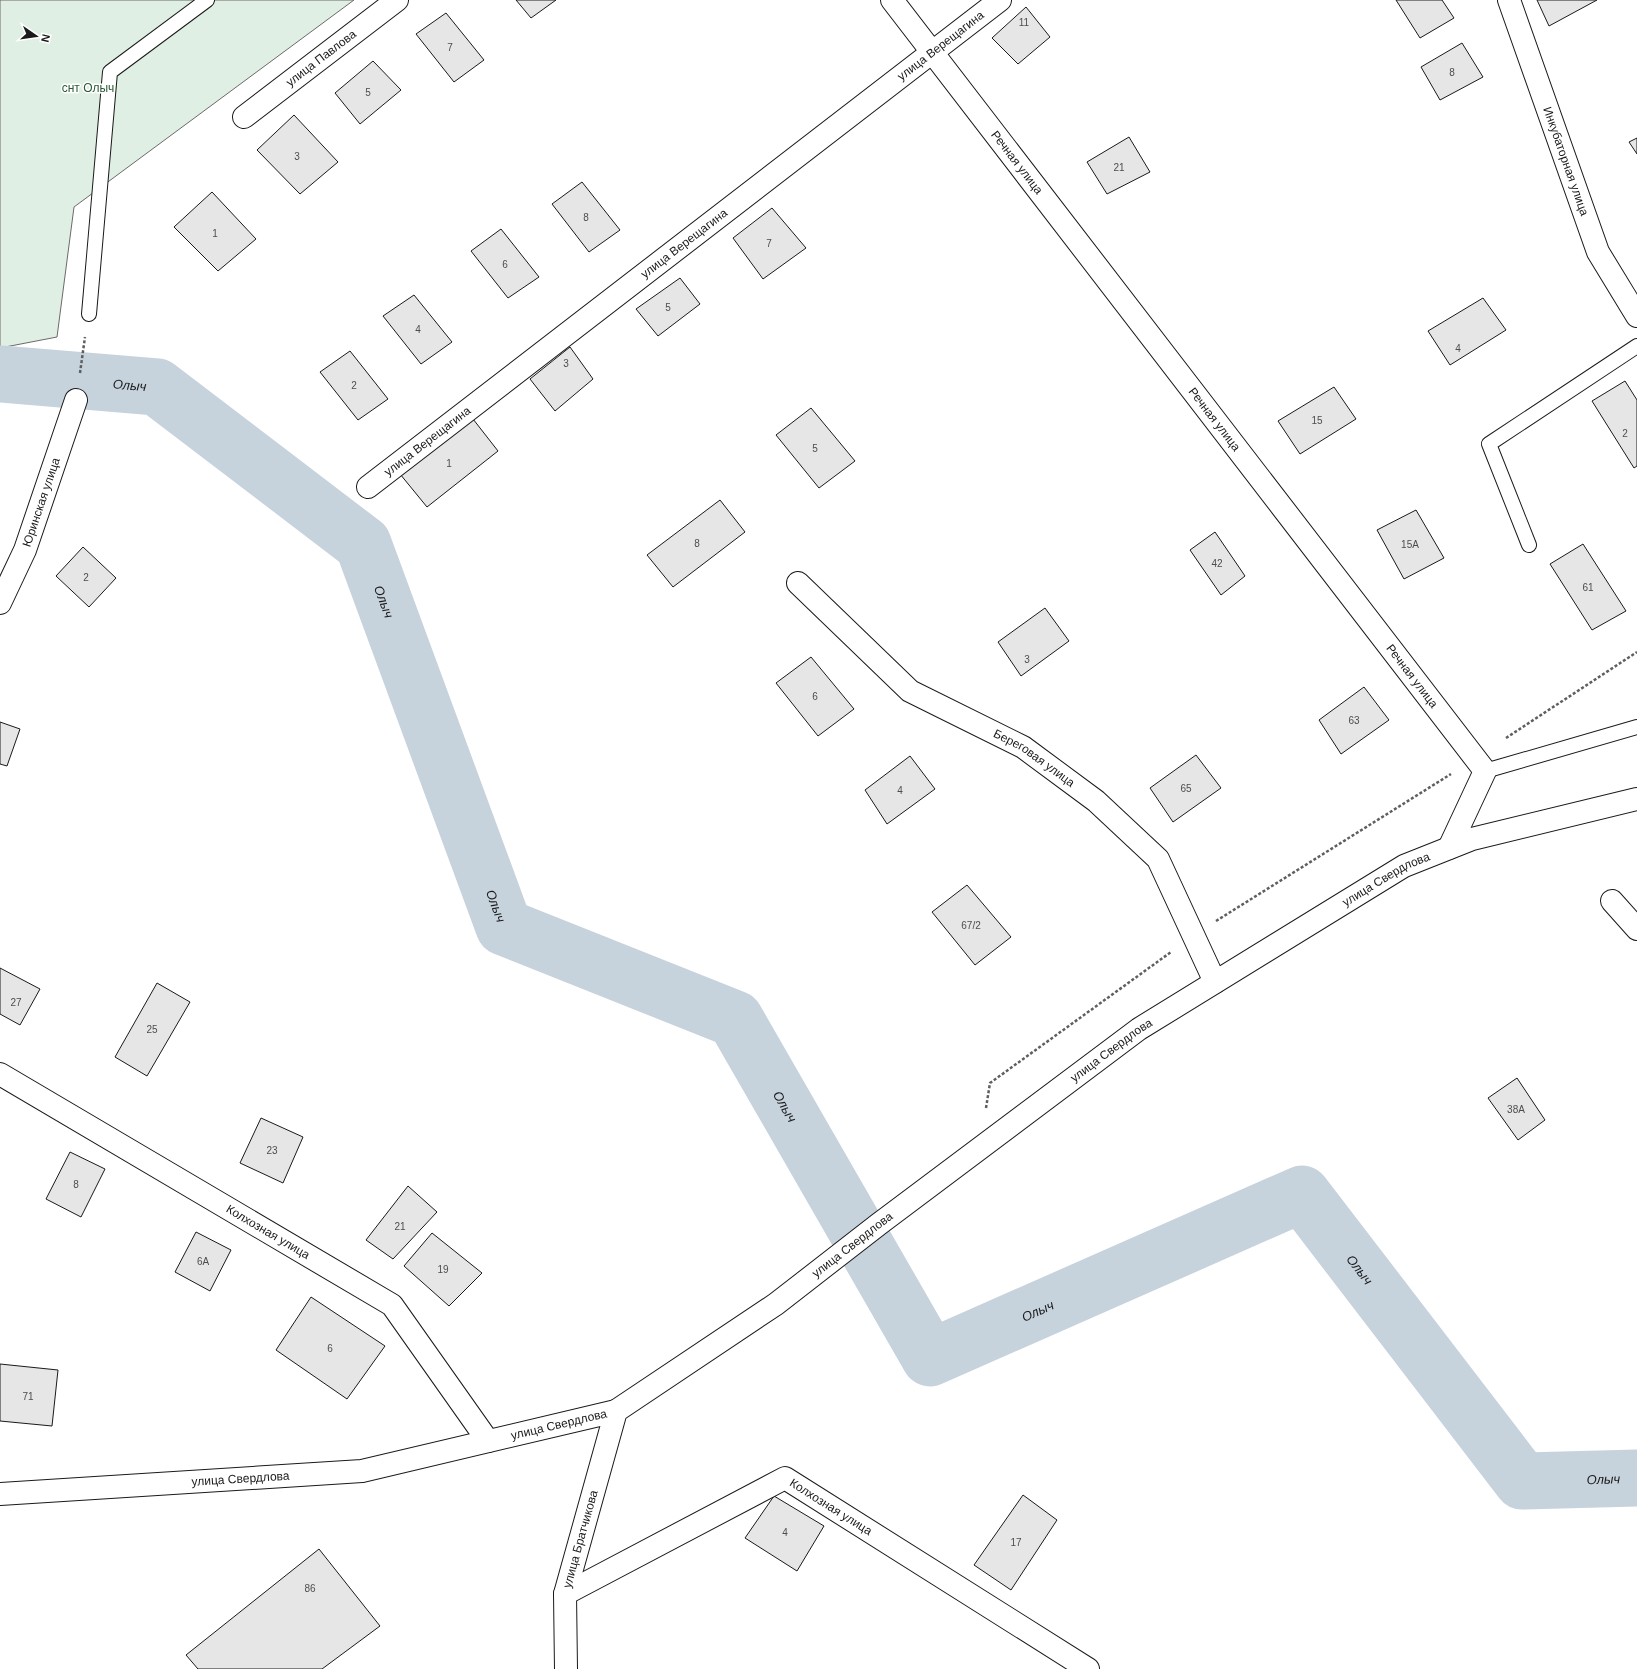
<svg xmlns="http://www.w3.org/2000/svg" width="1637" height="1669" font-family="Arial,sans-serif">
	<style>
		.green { fill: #e0efe3; stroke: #6a6a6a }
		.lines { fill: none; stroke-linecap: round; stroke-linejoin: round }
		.river { stroke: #c6d2dc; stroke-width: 57 }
		.building { fill: #e6e6e6; stroke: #1a1a1a }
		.service-casing { stroke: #1a1a1a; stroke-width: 16 }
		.minor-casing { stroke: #1a1a1a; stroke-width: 24 }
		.tertiary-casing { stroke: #1a1a1a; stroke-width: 24 }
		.secondary-casing { stroke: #1a1a1a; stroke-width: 24 }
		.path { stroke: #5f5f5f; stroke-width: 2.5; stroke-dasharray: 3 2; stroke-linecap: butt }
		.service { stroke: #fff; stroke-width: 14 }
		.minor { stroke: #fff; stroke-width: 22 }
		.tertiary { stroke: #fff; stroke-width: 22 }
		.secondary { stroke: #fff; stroke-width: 22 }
		.labels { text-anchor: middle; stroke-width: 3; stroke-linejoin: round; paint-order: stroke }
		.number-label { font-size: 10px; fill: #4d4d4d }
		.street-label { font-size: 12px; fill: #1a1a1a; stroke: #fff }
		.park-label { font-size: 12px; fill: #2b5a34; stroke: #fff }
		.water-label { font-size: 13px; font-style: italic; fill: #1a1a1a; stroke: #fff }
	</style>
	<rect width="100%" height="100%" fill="#fff"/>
	<path class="green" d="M0 0H354L74 207 57 337 0 348Z"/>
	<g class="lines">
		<path class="river" id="s1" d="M0 374 157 387 363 544 504 927 735 1019 930 1358 1302 1194 1522 1481 1637 1478"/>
	</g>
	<path class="building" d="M516 0H556L531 18Z
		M1396 0H1442L1454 18 1420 38Z
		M1537 0H1597L1549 26Z
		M1026 7 1050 37 1018 64 992 38Z
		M446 13 484 60 454 82 416 34Z
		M1462 43 1483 77 1440 100 1421 67Z
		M373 61 401 90 360 124 335 93Z
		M294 115 338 162 300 194 257 150Z
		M1129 137 1150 172 1107 194 1087 162Z
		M1637 138V154L1629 142Z
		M582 182 620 230 589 252 552 204Z
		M212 192 256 239 218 271 174 227Z
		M772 208 806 248 763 279 733 238Z
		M501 229 539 277 508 298 471 251Z
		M680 278 700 304 658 336 636 309Z
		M414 295 452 342 421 364 383 316Z
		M1483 298 1506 330 1450 365 1428 331Z
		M570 347 593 379 555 411 530 379Z
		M350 351 388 399 358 420 320 372Z
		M1625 381 1637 400V466L1634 468 1592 401Z
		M1334 387 1356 419 1300 454 1278 421Z
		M811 408 855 461 819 488 776 435Z
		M473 419 498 451 427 507 400 474Z
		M720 500 745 532 673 587 647 555Z
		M1416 510 1444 558 1404 579 1377 530Z
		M1215 532 1245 576 1221 595 1190 550Z
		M1583 544 1626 611 1592 630 1550 564Z
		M83 547 116 578 89 607 56 576Z
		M1045 608 1069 641 1021 676 998 642Z
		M811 657 854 709 818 736 776 683Z
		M1364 687 1389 720 1341 754 1319 720Z
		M0 722 20 729 7 766 0 764Z
		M1196 755 1221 788 1173 822 1150 788Z
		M910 756 935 789 887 824 865 790Z
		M967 885 1011 937 975 965 932 912Z
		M0 968 40 989 20 1025 0 1014Z
		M157 983 190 1002 147 1076 115 1057Z
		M1517 1078 1545 1120 1518 1140 1488 1098Z
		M261 1118 303 1137 283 1183 240 1163Z
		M70 1152 105 1169 81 1217 46 1199Z
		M408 1186 437 1212 393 1259 366 1240Z
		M196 1232 231 1250 210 1291 175 1272Z
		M432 1233 482 1273 449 1306 404 1266Z
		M311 1297 385 1346 347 1399 276 1350Z
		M0 1364 58 1370 52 1426 0 1421Z
		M1023 1495 1057 1520 1011 1590 974 1565Z
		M774 1496 824 1526 797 1571 745 1538Z
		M319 1549 380 1626 322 1669H198L186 1655Z"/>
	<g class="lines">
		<g class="service-casing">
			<path id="service" d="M89 314 110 72 207 0
				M1529 545 1489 444 1637 346
				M1485 771 1637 727"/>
		</g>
		<g class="minor-casing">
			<g id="minor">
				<path id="s2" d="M892 0 1485 771 1449 848"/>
				<path id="s3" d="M1509 0 1598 252 1637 316"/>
				<path id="s4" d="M244 117 397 0"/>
				<path id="s5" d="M368 487 1000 0"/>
				<path id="s6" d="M798 583 910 691 1023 747 1096 801 1158 859 1215 982"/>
				<path id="s7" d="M0 603 25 550 76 400"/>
				<path d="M1612 901 1637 929"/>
				<path id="s8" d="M0 1074 392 1305 488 1441"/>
				<path id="s9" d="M565 1594 785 1478 1088 1669"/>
			</g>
		</g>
		<g class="tertiary-casing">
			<g id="tertiary">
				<path id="s10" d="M0 1494 362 1471 616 1411"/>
			</g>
		</g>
		<g class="secondary-casing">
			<g id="secondary">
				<path id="s11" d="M566 1669 565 1594 616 1411 776 1304 879 1224 1139 1029 1404 866 1472 839 1637 799"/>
			</g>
		</g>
		<path class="path" d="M80 373 85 337
			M1506 738 1637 652
			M1216 921 1451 774
			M986 1108 990 1083 1171 952"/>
		<use href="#service" class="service"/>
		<use href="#minor" class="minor"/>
		<use href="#tertiary" class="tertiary"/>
		<use href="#secondary" class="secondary"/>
	</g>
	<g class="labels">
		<g class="number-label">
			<text x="1024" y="26">11</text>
			<text x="450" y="51">7</text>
			<text x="1452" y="76">8</text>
			<text x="368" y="96">5</text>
			<text x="297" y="160">3</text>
			<text x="1119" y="171">21</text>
			<text x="586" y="221">8</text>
			<text x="215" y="237">1</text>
			<text x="769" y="247">7</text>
			<text x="505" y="268">6</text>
			<text x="668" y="311">5</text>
			<text x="418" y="333">4</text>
			<text x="1458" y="352">4</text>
			<text x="566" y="367">3</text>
			<text x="354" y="389">2</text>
			<text x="1317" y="424">15</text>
			<text x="1625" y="437">2</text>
			<text x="815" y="452">5</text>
			<text x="449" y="467">1</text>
			<text x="697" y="547">8</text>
			<text x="1410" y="548">15А</text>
			<text x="1217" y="567">42</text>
			<text x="86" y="581">2</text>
			<text x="1588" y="591">61</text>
			<text x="1027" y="663">3</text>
			<text x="815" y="700">6</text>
			<text x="1354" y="724">63</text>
			<text x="1186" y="792">65</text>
			<text x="900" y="794">4</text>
			<text x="971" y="929">67/2</text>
			<text x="16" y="1006">27</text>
			<text x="152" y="1033">25</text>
			<text x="1516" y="1113">38А</text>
			<text x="272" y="1154">23</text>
			<text x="76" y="1188">8</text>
			<text x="400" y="1230">21</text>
			<text x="203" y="1265">6А</text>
			<text x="443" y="1273">19</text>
			<text x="330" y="1352">6</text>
			<text x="28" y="1400">71</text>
			<text x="785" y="1536">4</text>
			<text x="1016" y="1546">17</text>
			<text x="310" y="1592">86</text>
		</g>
		<g class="street-label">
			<text dy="4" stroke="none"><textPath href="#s5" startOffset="723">улица Верещагина</textPath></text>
			<text dy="4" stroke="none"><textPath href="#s4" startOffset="97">улица Павлова</textPath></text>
			<text dy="4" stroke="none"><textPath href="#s3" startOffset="171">Инкубаторная улица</textPath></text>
			<text dy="4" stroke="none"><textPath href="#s2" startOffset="205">Речная улица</textPath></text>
			<text dy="4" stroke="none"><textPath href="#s5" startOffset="399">улица Верещагина</textPath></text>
			<text dy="4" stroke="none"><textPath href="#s2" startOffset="529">Речная улица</textPath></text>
			<text dy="4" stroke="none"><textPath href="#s5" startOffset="75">улица Верещагина</textPath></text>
			<text dy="4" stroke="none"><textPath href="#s7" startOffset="109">Юринская улица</textPath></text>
			<text dy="4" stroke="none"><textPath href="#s2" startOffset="853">Речная улица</textPath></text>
			<text dy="4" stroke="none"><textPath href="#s6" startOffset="297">Береговая улица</textPath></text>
			<text dy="4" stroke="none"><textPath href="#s11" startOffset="1202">улица Свердлова</textPath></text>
			<text dy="4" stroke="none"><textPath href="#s11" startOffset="878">улица Свердлова</textPath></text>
			<text dy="4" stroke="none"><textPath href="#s8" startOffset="311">Колхозная улица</textPath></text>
			<text dy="4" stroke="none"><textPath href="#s11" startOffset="554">улица Свердлова</textPath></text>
			<text dy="4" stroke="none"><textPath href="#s10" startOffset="565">улица Свердлова</textPath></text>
			<text dy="4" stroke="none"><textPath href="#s10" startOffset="241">улица Свердлова</textPath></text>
			<text dy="4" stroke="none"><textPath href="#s9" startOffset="303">Колхозная улица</textPath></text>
			<text dy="4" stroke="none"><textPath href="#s11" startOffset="132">улица Братчикова</textPath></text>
		</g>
		<g class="park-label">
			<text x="88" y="92">снт Олыч</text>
		</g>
		<g class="water-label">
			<text dy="5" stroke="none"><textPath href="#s1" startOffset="130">Олыч</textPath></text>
			<text dy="5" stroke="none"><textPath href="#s1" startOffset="478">Олыч</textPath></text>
			<text dy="5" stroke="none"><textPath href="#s1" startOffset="802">Олыч</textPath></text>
			<text dy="5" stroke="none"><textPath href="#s1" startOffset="1174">Олыч</textPath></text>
			<text dy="5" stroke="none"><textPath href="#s1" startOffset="1966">Олыч</textPath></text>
			<text dy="5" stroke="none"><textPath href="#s1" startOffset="1582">Олыч</textPath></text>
			<text dy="5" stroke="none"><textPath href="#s1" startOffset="2314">Олыч</textPath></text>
		</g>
	</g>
	<g transform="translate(36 36) rotate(103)" stroke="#ffffff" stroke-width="3" paint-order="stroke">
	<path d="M0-3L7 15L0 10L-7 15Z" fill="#1a1a1a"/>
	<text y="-6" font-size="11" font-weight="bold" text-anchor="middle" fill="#1a1a1a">N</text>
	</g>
</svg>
